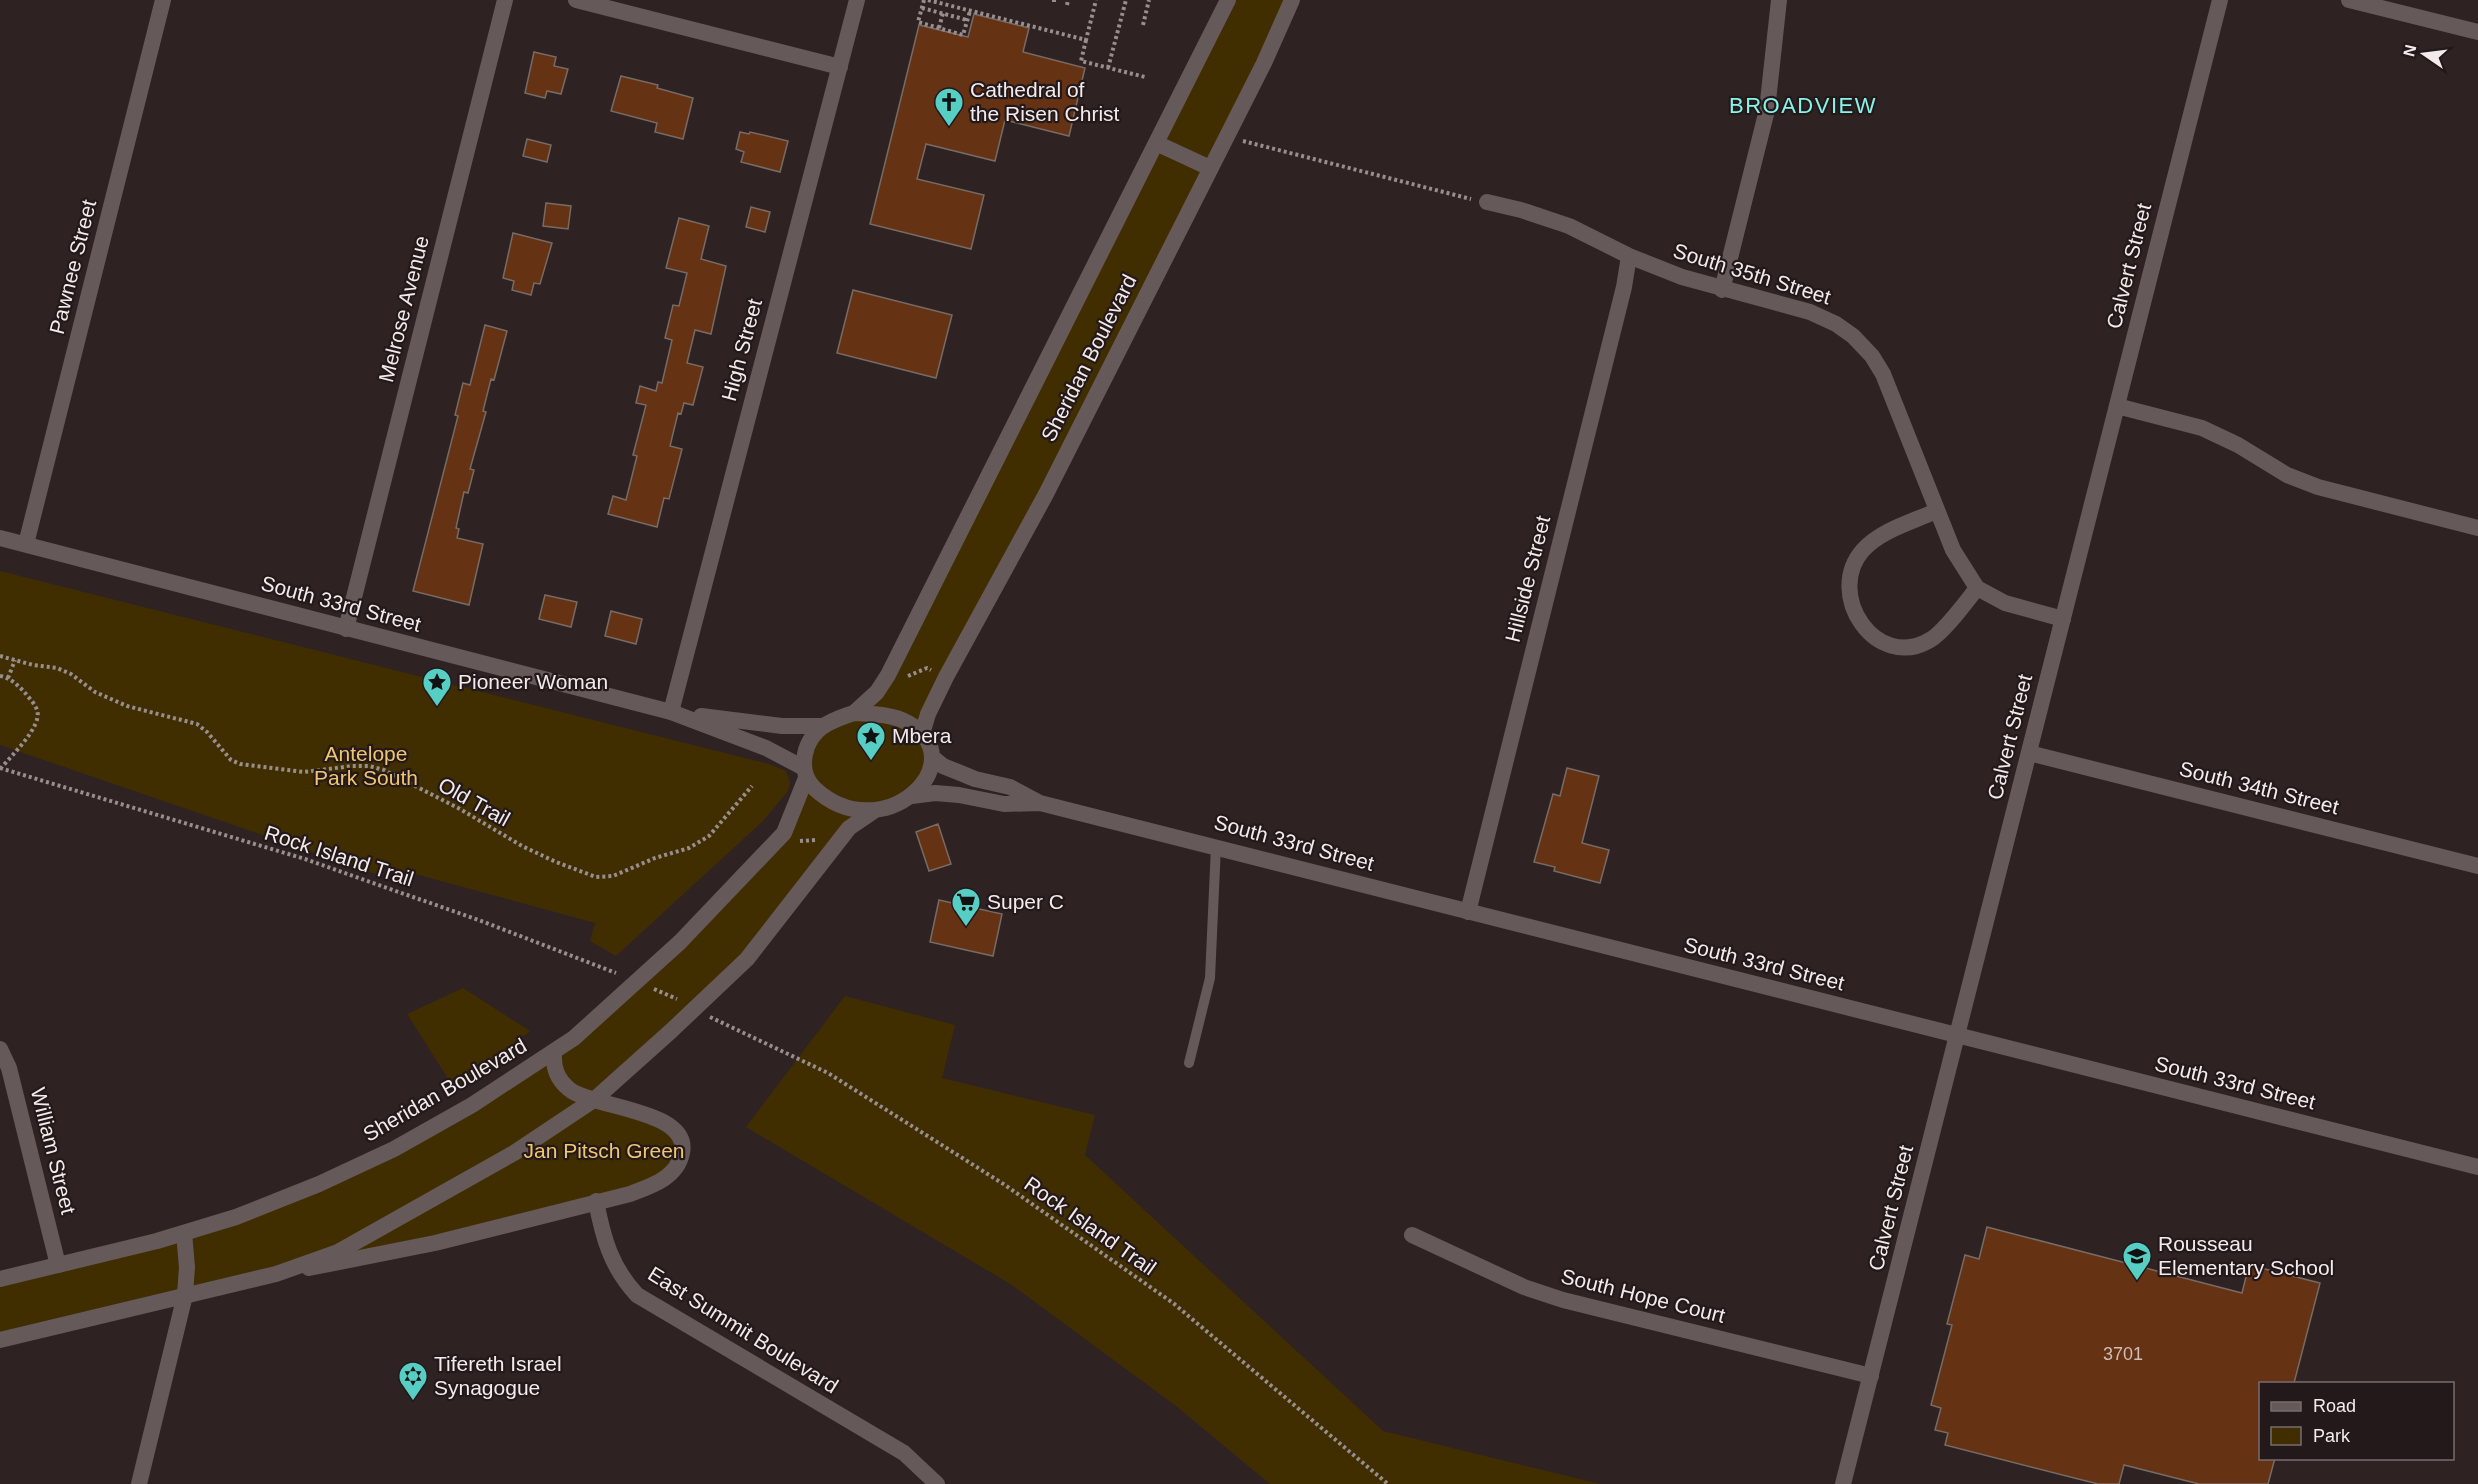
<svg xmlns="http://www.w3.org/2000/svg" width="2478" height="1484" font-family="Arial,sans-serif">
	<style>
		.green { fill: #412e00 }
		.building { fill: #653214; stroke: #766b65; stroke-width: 1.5 }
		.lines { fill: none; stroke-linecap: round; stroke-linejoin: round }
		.path { stroke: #988e8e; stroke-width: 4; stroke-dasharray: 3 3; stroke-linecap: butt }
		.service { stroke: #66595a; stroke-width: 10 }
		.minor { stroke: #66595a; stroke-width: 16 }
		.tertiary { stroke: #66595a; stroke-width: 16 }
		.secondary { stroke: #66595a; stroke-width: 16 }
		.labels { text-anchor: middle; stroke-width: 4.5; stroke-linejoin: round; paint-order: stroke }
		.number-label { font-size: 18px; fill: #d0bdb5 }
		.poi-label { font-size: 21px; fill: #f3ebeb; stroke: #24191a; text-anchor: start }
		.street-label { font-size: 21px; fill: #f3ebeb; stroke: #24191a }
		.park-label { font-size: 21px; fill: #f0c570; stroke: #24191a }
		.neighbourhood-label { font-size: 22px; letter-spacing: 1.5px; fill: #88f3e9; stroke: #24191a }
	</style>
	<rect width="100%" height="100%" fill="#2e2223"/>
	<path class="green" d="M1228 0H1292L935 697 924 783 874 811 765 935 595 1099 655 1119 683 1151 652 1186 0 1340V1279L319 1184 554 1052 784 833 813 737 863 706Z
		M0 571 769 764 786 771 790 782 788 791 763 821 616 956 590 941 595 923 382 865 379 875 0 745Z
		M463 988 530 1031 454 1088 407 1014Z
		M845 996 955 1025 942 1078 1095 1115 1085 1155 1383 1431 1600 1484H1270L1176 1406 1012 1285 746 1127Z"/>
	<path class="building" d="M974 14 1029 28 1023 52 1085 68 1069 136 1005 120 995 161 926 144 917 179 984 195 971 249 870 224 919 25 968 37Z
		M534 52 556 57 554 66 568 69 561 94 547 91 545 98 525 93Z
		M621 76 658 85 657 88 693 98 683 139 655 132 657 123 611 111Z
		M740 132 749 134 750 132 788 141 780 172 741 162 744 152 736 149Z
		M527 139 551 145 547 162 523 156Z
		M546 203 571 206 568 229 543 226Z
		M751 207 770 212 765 232 746 227Z
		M679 218 709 226 701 259 726 266 711 334 695 330 687 363 703 367 693 405 684 403 681 414 678 413 670 446 682 449 669 499 664 498 657 527 608 514 613 496 626 500 637 456 633 455 646 405 636 403 640 386 656 391 658 382 662 383 672 340 665 338 673 305 679 306 687 273 666 268Z
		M513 233 552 243 540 284 534 283 531 295 512 290 514 281 503 278Z
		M853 290 952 315 936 378 837 353Z
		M485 325 507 331 494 380 491 379 483 411 486 412 470 469 474 470 468 493 464 492 456 528 459 529 457 538 483 544 469 605 413 591 458 416 455 415 463 383 470 385Z
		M545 595 577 602 571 627 539 619Z
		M611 611 642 619 636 644 605 636Z
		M1567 768 1599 776 1582 843 1609 850 1600 883 1554 871 1555 867 1534 862 1553 794 1560 796Z
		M938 824 951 864 929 871 916 832Z
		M939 900 1002 914 993 956 930 942Z
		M1987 1227 2242 1293 2249 1265 2320 1283 2294 1383H2260V1458H2275L2268 1484H2199L2124 1465 2119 1484H2098L1945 1445 1948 1433 1935 1430 1941 1408 1931 1405 1952 1325 1947 1324 1965 1255 1979 1259Z"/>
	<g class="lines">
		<path class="path" d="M924 0 918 22 963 35 970 11
			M928 0 1086 40 1096 0
			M1054 2V0
			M1067 5 1068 0
			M922 8 967 20
			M1143 25 1149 0
			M939 28 943 13
			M1086 40 1081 61 1145 77
			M1108 68 1126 0
			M1243 141 1471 199
			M0 656 33 665 57 668 71 674 95 692 127 706 197 724 207 732 231 760 240 764 304 772 352 766H369L384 770 460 809 522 846 556 862 596 877 613 876 655 858 689 848 709 836 752 786
			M0 676C11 678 19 686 26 694 30 699 35 704 37 710 43 726 11 756 1 768
			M908 676 927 668 931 670
			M8 678 15 660
			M0 768 305 859 484 922 616 973
			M800 841 816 840
			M654 989 677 999
			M710 1017 828 1073 1005 1185 1173 1303 1388 1484"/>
		<path class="service" d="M1189 1063 1210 978 1216 846"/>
		<path class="minor" d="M576 0 840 67
			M2349 0 2478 32
			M1487 202 1521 210 1569 226 1629 256 1682 277 1810 312 1836 324 1853 336 1872 356 1883 374 1953 550 1977 588 2005 603 2063 619
			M1722 290 1767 110 1779 0
			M2117 406 2202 428 2238 445 2287 475 2318 487 2478 528
			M1936 511C1912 522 1881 530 1863 550 1824 594 1876 672 1930 640 1944 632 1966 602 1977 588
			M26 544 163 0
			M346 629 505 0
			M671 712 857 0
			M2029 753 2478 866
			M1468 912 1624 287 1629 256
			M0 1049 9 1068 58 1265
			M596 1201C603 1238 611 1267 637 1295L904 1453 937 1484
			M1412 1235 1524 1287 1563 1300 1871 1376
			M309 1268 435 1243 630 1194C651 1186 677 1178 682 1153 691 1109 591 1108 569 1089 557 1079 553 1068 554 1052
			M139 1484 185 1295 187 1267 184 1233"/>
		<path class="tertiary" d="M1843 1484 2220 0"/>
		<path class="secondary" d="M1156 143 1210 168
			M0 538 671 712 766 748 802 767
			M854 713 877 692 888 675 1228 0
			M854 713C871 714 892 714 908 723 977 762 882 852 814 788 796 770 804 738 825 725 834 720 844 716 854 713Z
			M701 716 782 726H824
			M922 734 928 714 946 677 1046 494 1264 63 1292 0
			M932 757 943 766 958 772 975 779 1010 787 1040 803 2478 1167
			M912 796 935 793 959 795 1004 804 1039 803
			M0 1279 157 1241 236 1217 319 1184 394 1149 472 1105 574 1038 680 942 784 833 806 778
			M0 1340 276 1274 338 1252 514 1153 595 1099 671 1031 747 959 849 828 874 811"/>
	</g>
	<defs>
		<g id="church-pin" transform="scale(1.5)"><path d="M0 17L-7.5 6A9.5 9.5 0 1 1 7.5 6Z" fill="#56cec4" stroke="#24191a"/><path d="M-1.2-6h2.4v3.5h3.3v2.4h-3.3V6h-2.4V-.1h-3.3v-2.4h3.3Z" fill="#111"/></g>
		<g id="sight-pin" transform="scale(1.5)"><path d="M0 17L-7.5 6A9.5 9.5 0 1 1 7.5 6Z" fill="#56cec4" stroke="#24191a"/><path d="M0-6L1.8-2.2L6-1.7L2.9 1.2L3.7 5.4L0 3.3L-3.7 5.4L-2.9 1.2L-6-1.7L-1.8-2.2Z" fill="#111"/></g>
		<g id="supermarket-pin" transform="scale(1.5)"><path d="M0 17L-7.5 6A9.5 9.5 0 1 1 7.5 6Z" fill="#56cec4" stroke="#24191a"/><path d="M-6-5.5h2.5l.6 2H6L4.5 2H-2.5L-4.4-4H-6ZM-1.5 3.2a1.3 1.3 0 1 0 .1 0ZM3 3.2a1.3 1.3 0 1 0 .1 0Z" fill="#111"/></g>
		<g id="school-pin" transform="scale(1.5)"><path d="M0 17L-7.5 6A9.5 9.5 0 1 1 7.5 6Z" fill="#56cec4" stroke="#24191a"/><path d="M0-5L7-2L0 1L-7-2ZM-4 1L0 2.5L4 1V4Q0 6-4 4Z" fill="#111"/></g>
		<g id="synagogue-pin" transform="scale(1.5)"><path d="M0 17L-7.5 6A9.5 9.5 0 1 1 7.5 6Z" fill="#56cec4" stroke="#24191a"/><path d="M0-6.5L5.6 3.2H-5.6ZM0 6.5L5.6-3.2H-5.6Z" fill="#111"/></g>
	</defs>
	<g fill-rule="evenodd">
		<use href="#church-pin" x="949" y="102"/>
		<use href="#sight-pin" x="437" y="682"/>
		<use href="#sight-pin" x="871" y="736"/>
		<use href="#supermarket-pin" x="966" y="902"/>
		<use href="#school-pin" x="2137" y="1256"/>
		<use href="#synagogue-pin" x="413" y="1376"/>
	</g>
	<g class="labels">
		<g class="number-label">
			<text x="2123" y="1360">3701</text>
		</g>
		<g class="poi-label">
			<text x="970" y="97">Cathedral of<tspan x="970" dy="24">the Risen Christ</tspan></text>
			<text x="458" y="689">Pioneer Woman</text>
			<text x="892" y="743">Mbera</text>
			<text x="987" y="909">Super C</text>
			<text x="2158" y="1251">Rousseau<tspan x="2158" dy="24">Elementary School</tspan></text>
			<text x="434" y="1371">Tifereth Israel<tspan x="434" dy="24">Synagogue</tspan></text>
		</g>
		<g class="street-label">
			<text transform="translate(2129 266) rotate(-76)" y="7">Calvert Street</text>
			<text transform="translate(73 267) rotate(-76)" y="7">Pawnee Street</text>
			<text transform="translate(1752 274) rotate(17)" y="7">South 35th Street</text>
			<text transform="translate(404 309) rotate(-76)" y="7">Melrose Avenue</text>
			<text transform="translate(742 350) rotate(-75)" y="7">High Street</text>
			<text transform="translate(1089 358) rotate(-63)" y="7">Sheridan Boulevard</text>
			<text transform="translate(1528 579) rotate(-76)" y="7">Hillside Street</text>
			<text transform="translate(341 604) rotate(15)" y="7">South 33rd Street</text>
			<text transform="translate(2010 737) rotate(-76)" y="7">Calvert Street</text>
			<text transform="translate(2259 788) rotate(14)" y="7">South 34th Street</text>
			<text transform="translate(474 802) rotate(29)" y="7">Old Trail</text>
			<text transform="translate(1294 843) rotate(15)" y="7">South 33rd Street</text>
			<text transform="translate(339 856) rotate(18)" y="7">Rock Island Trail</text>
			<text transform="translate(1764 964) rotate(14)" y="7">South 33rd Street</text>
			<text transform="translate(2235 1083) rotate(14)" y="7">South 33rd Street</text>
			<text transform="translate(445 1090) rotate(-30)" y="7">Sheridan Boulevard</text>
			<text transform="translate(53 1151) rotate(76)" y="7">William Street</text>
			<text transform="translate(1891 1208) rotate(-76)" y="7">Calvert Street</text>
			<text transform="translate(1090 1226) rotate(35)" y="7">Rock Island Trail</text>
			<text transform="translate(1643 1296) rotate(14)" y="7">South Hope Court</text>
			<text transform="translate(743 1330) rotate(32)" y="7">East Summit Boulevard</text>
		</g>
		<g class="park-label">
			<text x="366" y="761">Antelope<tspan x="366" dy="24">Park South</tspan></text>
			<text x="604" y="1158">Jan Pitsch Green</text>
		</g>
		<g class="neighbourhood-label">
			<text x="1803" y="113">BROADVIEW</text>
		</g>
	</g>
	<rect x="2259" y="1382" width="195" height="78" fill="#24191a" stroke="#776d6e" stroke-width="1.5"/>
	<rect x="2271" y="1402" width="30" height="9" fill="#66595a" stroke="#776d6e" stroke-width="1.5"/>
	<text x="2313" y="1412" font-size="18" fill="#f3ebeb">Road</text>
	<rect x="2271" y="1427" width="30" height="18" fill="#412e00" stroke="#776d6e" stroke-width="1.5"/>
	<text x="2313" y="1442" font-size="18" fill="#f3ebeb">Park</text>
	<g transform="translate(2424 54) rotate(284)" stroke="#24191a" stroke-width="4.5" paint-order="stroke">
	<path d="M0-4.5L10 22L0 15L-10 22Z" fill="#f3ebeb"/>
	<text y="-9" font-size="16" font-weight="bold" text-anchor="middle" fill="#f3ebeb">N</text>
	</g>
</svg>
